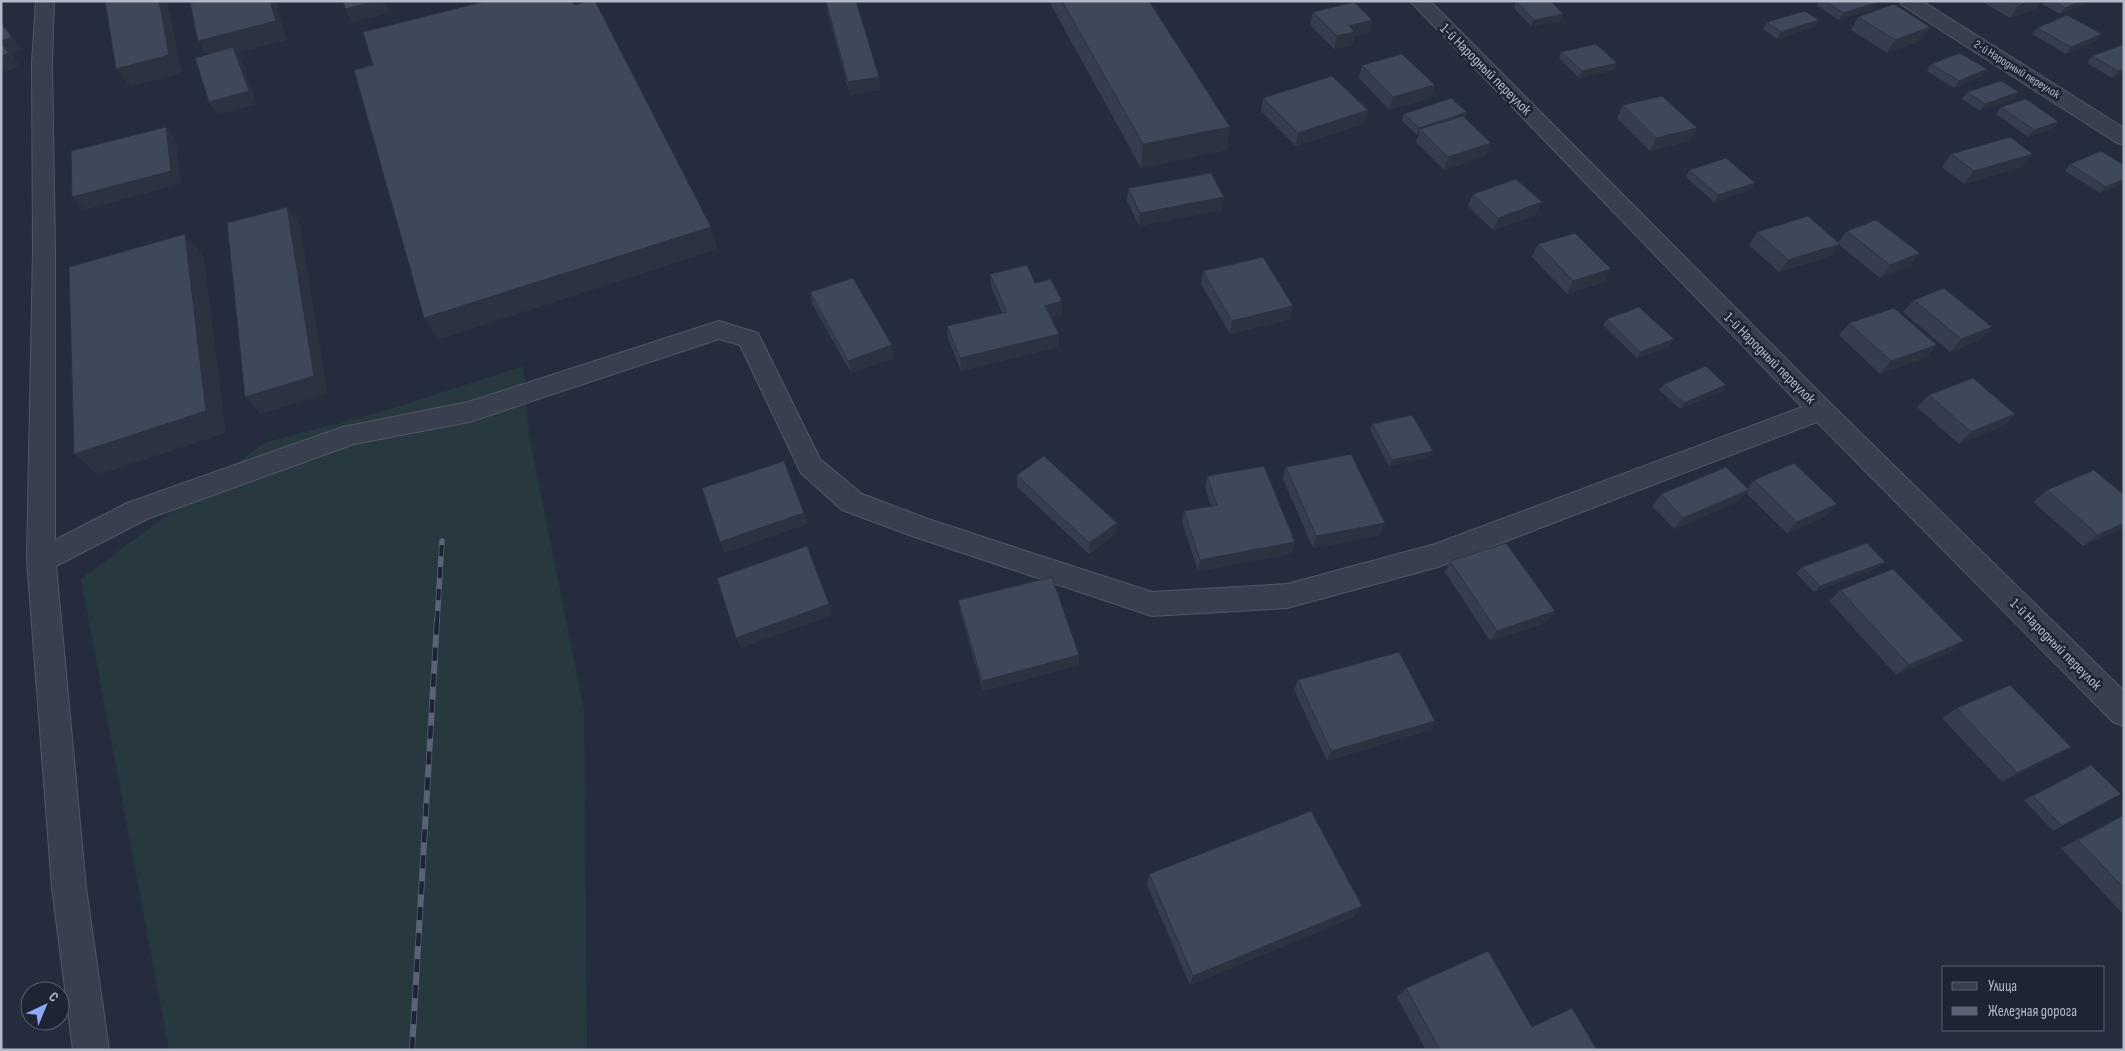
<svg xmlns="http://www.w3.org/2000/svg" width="2125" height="1051" font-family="'Sofia Sans Condensed',sans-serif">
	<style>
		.green { fill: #27393f }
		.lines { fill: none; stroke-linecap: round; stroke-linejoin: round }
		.minor-casing { stroke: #515766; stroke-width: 2 }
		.minor { fill: #393f4e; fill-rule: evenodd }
		.rail-far1-casing { stroke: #5b6275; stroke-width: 5.5 }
		.rail-casing { stroke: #5b6275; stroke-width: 6 }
		.rail-far1 { stroke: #1e2433; stroke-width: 4; stroke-dasharray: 11; stroke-linecap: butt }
		.rail { stroke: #1e2433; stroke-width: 4.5; stroke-dasharray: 13; stroke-linecap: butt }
		.wall { fill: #363d4e }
		.shaded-wall { fill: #2c3240 }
		.building { fill: #3f475b; stroke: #2c3240 }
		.labels { text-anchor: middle; stroke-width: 5; stroke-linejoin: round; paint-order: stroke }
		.far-street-label { font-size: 12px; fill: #b5bac9; stroke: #1e2433 }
		.street-label { font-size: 15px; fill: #b5bac9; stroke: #1e2433 }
	</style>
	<rect width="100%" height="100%" fill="#252c3e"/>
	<path class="green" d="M523 366 529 434 584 710 587 1050H169L81 579 264 443 388 410Z"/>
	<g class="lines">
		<g class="minor-casing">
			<path id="minor" d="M36 1H54L52 63 55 251V540L127 503 343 427 468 402 719 321 758 333 820 459 862 494 928 519 1152 592 1287 584 1435 544 1802 407 1410 1H1430L1830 403 2124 691V726L2113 722 1817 422 1438 567 1287 608 1152 616 912 536 842 510 801 473 740 345 719 339 469 422 354 444 147 519 56 566 86 888 109 1050H73L52 888 27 560 33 251 32 63Z
				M1900 1H1922L2124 128V145L2117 143 1902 5Z"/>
		</g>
		<use href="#minor" class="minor"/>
		<g class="rail-far1-casing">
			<path id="rail-far1" d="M437 622 442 541"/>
		</g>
		<g class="rail-casing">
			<path id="rail" d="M412 1050 437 620"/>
		</g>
		<use href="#rail-far1" class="rail-far1"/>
		<use href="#rail" class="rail"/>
	</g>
	<path class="wall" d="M826 1 881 90 850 95 827 10Z
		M1050 1H1149L1227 150 1141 168 1050 3Z
		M1516 1 1563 14 1561 21 1531 26 1514 8Z
		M1819 1H1877L1878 2 1874 9 1839 20 1817 5Z
		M1981 1H2041L2035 10 2010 18Z
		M2044 1H2089L2088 3 2060 14 2042 4Z
		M1313 12 1372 20 1369 33 1354 36 1352 45 1334 49 1310 25Z
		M1858 17 1930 27 1922 40 1887 53 1851 30Z
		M1767 22 1815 27 1777 39 1763 29Z
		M2037 28 2102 34 2096 41 2066 54 2032 34Z
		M2124 46V73L2112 78 2087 63 2092 56Z
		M1561 52 1617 63 1614 70 1579 78 1559 58Z
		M1931 64 1982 76 1954 88 1927 71Z
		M1362 65 1431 98 1389 110 1359 78Z
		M1967 92 2014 99 1980 111 1962 99Z
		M1263 98 1368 110 1365 123 1296 146 1261 111Z
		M1623 105 1690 141 1650 151 1617 118Z
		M2001 107 2053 129 2028 137 1996 114Z
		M1467 112 1465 118 1486 156 1444 170 1416 142 1419 134 1417 135 1402 121 1404 114Z
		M1951 154H2033L2022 167 1964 184 1942 167Z
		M2070 164 2124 183 2100 193 2065 171Z
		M1689 170 1751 190 1714 202 1686 177Z
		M1128 188 1224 197 1222 210 1139 226 1127 201Z
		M1473 194 1536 215 1493 230 1468 206Z
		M1847 231 1910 266 1880 278 1839 245 1831 256 1779 272 1749 245 1757 232 1839 242Z
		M1538 244 1611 269 1604 282 1567 294 1532 257Z
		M1203 271 1291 319 1230 334 1201 284Z
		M990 274 1035 283 1062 314 1051 317 1059 334V347L961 371 948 338 947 326 1002 313 991 286Z
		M810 292 894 358 851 373 813 305Z
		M1914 300 1992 327 1980 340 1950 352 1903 312Z
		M1607 319 1670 346 1637 358 1603 325Z
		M1849 323 1926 358 1880 374 1839 335Z
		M1664 384 1726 385 1722 391 1680 409 1659 390Z
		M1929 395 2015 414 2003 426 1959 444 1917 407Z
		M1372 424 1430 457 1389 466 1370 430Z
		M1286 467 1385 523 1380 535 1313 548 1283 479Z
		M1017 475 1117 523 1116 534 1089 554 1017 487Z
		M1207 476 1295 542 1291 554 1198 571 1182 522 1184 511 1211 506 1205 488Z
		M1754 480 1837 504 1826 516 1787 533 1746 493 1739 501 1674 529 1652 506 1661 494 1748 488Z
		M2047 490 2124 495V528L2083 546 2033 502Z
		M1450 561 1555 611 1547 622 1490 641 1445 572Z
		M1885 562 1879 567 1814 592 1796 573 1802 567Z
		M1840 590 1950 652 1896 675 1829 601Z
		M958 600 1079 665 983 691 960 611Z
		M1298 680 1430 730 1327 761 1294 690Z
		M1957 708 2055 757 2002 782 1942 718Z
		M2091 765 2121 794 2053 831 2024 800Z
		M2124 815V915L2061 848Z
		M1149 874 1354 917 1190 985 1147 885Z
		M1406 988 1532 1027 1597 1050H1426L1397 997Z"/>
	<path class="shaded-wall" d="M159 1H167L182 73 130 87 116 69Z
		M270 1H276L287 40 236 53 241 60 257 104 218 115 209 102 210 60 198 41Z
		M377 1H386L390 13 352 22 345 9Z
		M2031 1H2041L2035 10 2010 18 2019 5Z
		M2081 1H2089L2088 3 2060 14 2065 8Z
		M1878 2 1874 9 1839 20 1843 13Z
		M1563 14 1561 21 1531 26 1534 20Z
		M1372 20 1369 33 1354 36 1352 45 1334 49 1337 36 1349 26Z
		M1819 20 1815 27 1777 39 1781 32Z
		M1 23 22 50 11 54 20 66 1 73Z
		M1930 27 1922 40 1887 53 1895 40Z
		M2102 34 2096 41 2066 54 2071 47Z
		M1617 63 1614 70 1579 78 1582 71Z
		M1987 69 1982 76 1954 88 1959 81Z
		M2124 69V73L2112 78 2118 71Z
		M879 77 881 90 850 95 848 82Z
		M1435 85 1431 98 1389 110 1393 97Z
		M2019 92 2014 99 1980 111 1985 104Z
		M1368 110 1365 123 1296 146 1298 133Z
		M1467 112 1465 119 1420 129 1419 134 1417 135 1419 128Z
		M2059 122 2053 129 2028 137 2034 130Z
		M166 127 176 140 181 184 84 210 72 197Z
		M1230 127 1227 150 1141 168 1143 144Z
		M1697 128 1690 141 1650 151 1656 138Z
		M1491 143 1486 156 1444 170 1448 157Z
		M2033 154 2022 167 1964 184 1974 171Z
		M2124 179V183L2100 193 2106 187Z
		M1755 183 1751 190 1714 202 1718 195Z
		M1224 197 1222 210 1139 226 1140 213Z
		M1542 202 1536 215 1493 230 1498 218Z
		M287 207 300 225 328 394 260 414 245 397Z
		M711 227 718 249 438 340 424 318Z
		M185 234 204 257 226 433 98 475 74 454Z
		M1840 244 1831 256 1779 272 1788 260Z
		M1920 253 1910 266 1880 278 1890 265Z
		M1611 269 1604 282 1567 294 1573 281Z
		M1062 301V314L1045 318V306Z
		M1293 306 1291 319 1230 334 1232 321Z
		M1992 327 1980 340 1950 352 1961 339Z
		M1059 334V347L961 371 960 358Z
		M1674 339 1670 346 1637 358 1640 352Z
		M892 345 894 358 851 373 848 361Z
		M1937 345 1926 358 1880 374 1891 361Z
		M1726 385 1722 391 1680 409 1684 403Z
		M2015 414 2003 426 1959 444 1971 432Z
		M1433 451 1430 457 1389 466 1392 460Z
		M1749 490 1739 501 1674 529 1683 518Z
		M1837 504 1826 516 1787 533 1797 522Z
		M804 513 808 524 725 553 720 542Z
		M1117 523 1116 534 1089 554V543Z
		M1385 523 1380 535 1313 548 1316 536Z
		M2124 523V528L2083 546 2098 535Z
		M1295 542 1291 554 1198 571 1200 560Z
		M1885 562 1879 567 1814 592 1820 586Z
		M829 604 833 615 741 648 736 638Z
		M1555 611 1547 622 1490 641 1497 631Z
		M1964 641 1950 652 1896 675 1909 665Z
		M1079 655V665L983 691 982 681Z
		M1435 721 1430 730 1327 761 1331 751Z
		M2071 747 2055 757 2002 782 2017 773Z
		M1362 906 1354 917 1190 985 1193 976Z
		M1 1032 4 1050H1Z"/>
	<path class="building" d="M105 1H159L169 55 116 69Z
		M198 1H270L276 21 198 41 190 3Z
		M343 1H377L345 9Z
		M486 1H572L574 5 589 1H595L711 227 424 318 354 70 373 65 363 32Z
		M826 1H856L879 77 848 82Z
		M1062 1H1149L1230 127 1143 144Z
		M1516 1H1551L1563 14 1534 20Z
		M1825 1H1877L1878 2 1843 13Z
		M2012 1H2031L2019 5Z
		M2054 1H2081L2065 8Z
		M1354 2 1372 20 1349 26 1355 32 1337 36 1313 12Z
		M1894 4 1930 27 1895 40 1858 17Z
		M1805 11 1819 20 1781 32 1767 22Z
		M2067 15 2102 34 2071 47 2037 28Z
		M1 23 12 37 1 41Z
		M1 43 9 53 1 56Z
		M1596 44 1617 63 1582 71 1561 52Z
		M2122 45 2124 46V69L2118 71 2092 56Z
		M233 47 249 91 209 102 195 58Z
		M1960 53 1987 69 1959 81 1931 64Z
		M1402 54 1435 85 1393 97 1362 65Z
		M1332 76 1368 110 1298 133 1263 98Z
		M2001 81 2019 92 1985 104 1967 92Z
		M1662 96 1697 128 1656 138 1623 105Z
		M1451 98 1467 112 1419 128 1404 114Z
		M2026 99 2059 122 2034 130 2001 107Z
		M1463 116 1491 143 1448 157 1420 129Z
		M166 127 171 171 72 197 71 151Z
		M2010 137 2033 154 1974 171 1951 154Z
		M2101 151 2124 165V179L2106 187 2070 164Z
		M1726 158 1755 183 1718 195 1689 170Z
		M1211 173 1224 197 1140 213 1128 188Z
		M1516 179 1542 202 1498 218 1473 194Z
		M287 207 314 376 245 397 227 223Z
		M1808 216 1840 244 1788 260 1757 232Z
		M1876 220 1920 253 1890 265 1847 231Z
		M1575 233 1611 269 1573 281 1538 244Z
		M185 234 206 411 74 454 69 267Z
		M1263 257 1293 306 1232 321 1203 271Z
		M1027 265 1035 283 1051 279 1062 301 1045 306 1059 334 960 358 947 326 1007 312 990 274Z
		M853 278 892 345 848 361 810 292Z
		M1944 288 1992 327 1961 339 1914 300Z
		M1639 307 1674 339 1640 352 1607 319Z
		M1894 308 1937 345 1891 361 1849 323Z
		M1706 366 1726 385 1684 403 1664 384Z
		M1973 378 2015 414 1971 432 1929 395Z
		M1412 415 1433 451 1392 460 1372 424Z
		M1351 454 1385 523 1316 536 1286 467Z
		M1044 456 1117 523 1089 543 1017 475Z
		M784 461 804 513 720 542 702 488Z
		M1794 463 1837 504 1797 522 1754 480Z
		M1264 466 1295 542 1200 560 1184 511 1217 505 1207 476Z
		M1726 467 1749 490 1683 518 1661 494Z
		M2094 470 2124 495V523L2098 535 2047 490Z
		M1506 543 1555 611 1497 631 1450 561Z
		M1867 543 1885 562 1820 586 1802 567Z
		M807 546 829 604 736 638 717 578Z
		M1893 569 1964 641 1909 665 1840 590Z
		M1052 577 1079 655 982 681 958 600Z
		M1399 652 1435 721 1331 751 1298 680Z
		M2010 685 2071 747 2017 773 1957 708Z
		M2091 765 2121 794 2062 826 2033 796Z
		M1311 811 1362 906 1193 976 1149 874Z
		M2124 815V888L2078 840Z
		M1488 951 1532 1027 1572 1008 1597 1050H1440L1406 988Z"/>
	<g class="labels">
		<g class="far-street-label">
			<text transform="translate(2017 69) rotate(32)" y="4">2-й Народный переулок</text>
		</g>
		<g class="street-label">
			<text transform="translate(1486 69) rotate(45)" y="5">1-й Народный переулок</text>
			<text transform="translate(1770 358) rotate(45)" y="5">1-й Народный переулок</text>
			<text transform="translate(2056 644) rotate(45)" y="5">1-й Народный переулок</text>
		</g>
	</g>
	<rect width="2125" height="1051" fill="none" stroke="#b5bac9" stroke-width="5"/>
	<rect x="1942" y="966" width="162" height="65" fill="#1e2433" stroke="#5a606f"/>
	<rect x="1952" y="982" width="25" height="8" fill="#393f4e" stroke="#5a606f"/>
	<text x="1988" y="991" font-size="15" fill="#b5bac9">Улица</text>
	<rect x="1952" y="1007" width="25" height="8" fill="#5b6275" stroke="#5a606f"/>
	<text x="1988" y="1016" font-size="15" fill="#b5bac9">Железная дорога</text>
	<g transform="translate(45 1006) rotate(44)"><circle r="24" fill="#1e2433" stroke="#5a606f"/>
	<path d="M0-4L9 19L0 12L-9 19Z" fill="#8ca9f7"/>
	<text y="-8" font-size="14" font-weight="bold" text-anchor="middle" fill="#b5bac9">С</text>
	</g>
</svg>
